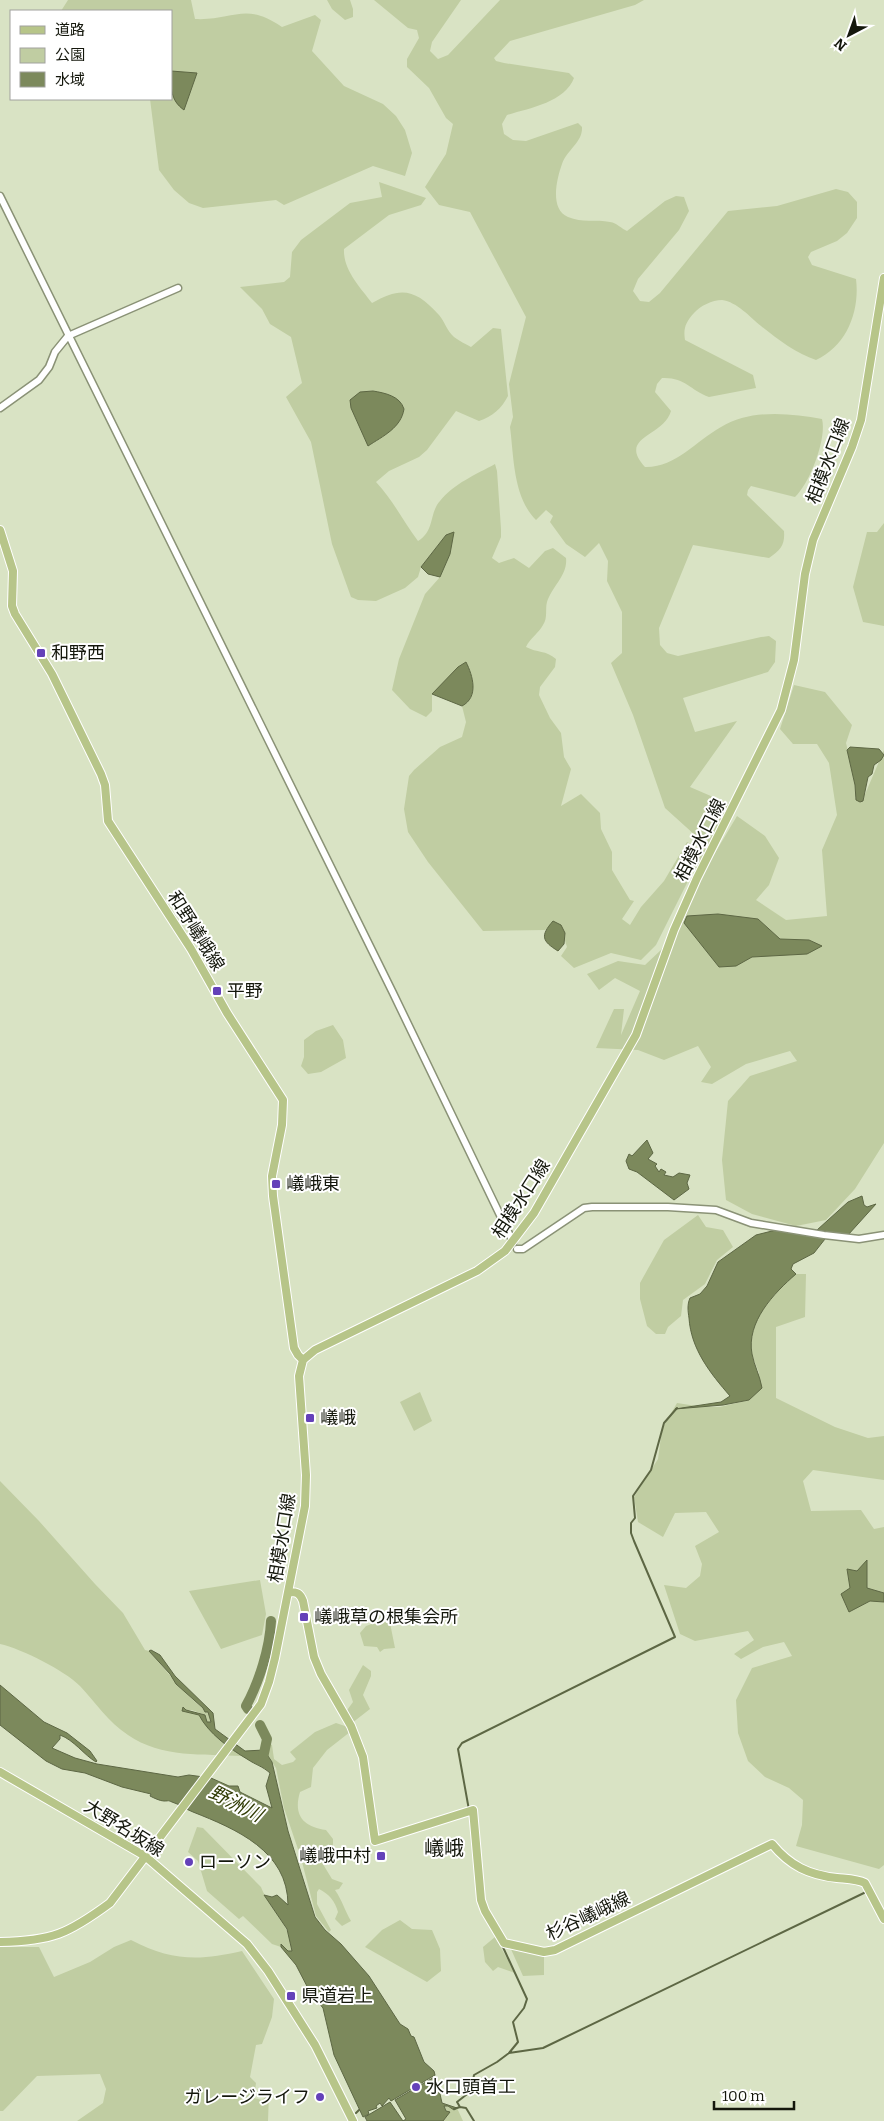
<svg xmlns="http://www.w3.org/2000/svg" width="884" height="2121" font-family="Bitter,'Noto Sans JP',serif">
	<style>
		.green { fill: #c0cda2 }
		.water { fill: #7c895c; stroke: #5d6744 }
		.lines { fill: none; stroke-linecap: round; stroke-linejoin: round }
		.stream { stroke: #5d6744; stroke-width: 2 }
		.river { stroke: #7c895c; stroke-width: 10 }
		.minor-casing { stroke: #8a9276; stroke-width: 9 }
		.major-casing { stroke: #fff; stroke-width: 10 }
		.minor { stroke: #fff; stroke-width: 6 }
		.major { stroke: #b7c589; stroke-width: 8 }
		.poi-dot { fill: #6441b9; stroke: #fff; stroke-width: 2 }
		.labels { text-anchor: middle; stroke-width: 4; stroke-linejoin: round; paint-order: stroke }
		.street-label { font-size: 18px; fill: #14170c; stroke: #fff }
		.poi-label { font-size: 18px; fill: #14170c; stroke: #fff; text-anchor: start }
		.water-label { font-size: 19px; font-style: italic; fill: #313c05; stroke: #fff }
		.quarter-label { font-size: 20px; fill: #14170c; stroke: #fff }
	</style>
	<rect width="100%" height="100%" fill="#d9e3c4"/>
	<path class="green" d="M68 0H191L195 19C233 21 245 1 282 27L315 15 321 20 312 51 344 86 383 104 396 116 405 130 412 153 405 176 373 166 284 205 276 200 203 208 189 203 174 190 159 170 150 99H171V11H61Z
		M327 0H350L353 9V17L345 20 332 9Z
		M374 0H461L432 42 430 51 438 59 448 55 500 0H644L635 5 510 41 494 58 496 61 504 63 569 73 574 78C565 102 530 108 507 115L502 124 504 134 513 140 526 141 578 123 582 127C583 142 567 150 562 164 557 178 549 209 568 217 582 223 596 219 610 222 617 223 622 229 627 231L665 201 676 196 684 197 689 211 679 230 638 279 633 291 640 301 649 302 660 293 728 211 777 206 836 189 848 192 857 202V218L847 233 837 241 811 252 808 257 812 265 856 279C860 311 847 346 816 360 797 354 777 339 761 326 750 317 737 302 722 300 712 300 700 306 694 313 686 322 683 328 685 340L753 375 756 388 709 397C690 390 685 377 662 378L657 384 655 392 671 411C664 437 617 436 645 467 675 468 696 441 721 427 751 409 789 413 822 419 827 438 810 483 795 497L751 486 748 490 747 495 784 531C785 545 781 550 769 558L693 545 659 628 660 645 667 653 678 656 761 637 769 636 776 641 775 662 768 672 683 698 695 732 737 721 690 787 734 806 712 858 737 816 765 836 779 858 769 885 756 900 786 920 827 916 822 850 837 815 829 763 817 744H793L780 729 794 685 825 692 852 725 846 743 858 792 855 798 863 799 884 750V1143L855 1189 826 1220 796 1226 752 1214 726 1200 722 1160 728 1101 750 1076 797 1061 790 1051 746 1064 712 1084 701 1082 711 1067 698 1046 664 1060 638 1050 596 1048 614 1009H624L621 1035 640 991 615 978 599 990 587 974 618 961 645 965 661 950 703 876 694 869 699 851 696 836 665 808 633 715 611 663 622 653V612L607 581 608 561 599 543 585 557 566 544 550 522 553 516 546 510 536 520C513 497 514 458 510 427L513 417 509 384 526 317 470 212 439 205 425 187 446 154 453 124 446 118 429 88 407 67V59L419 38 417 30 408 28Z
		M379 182 426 198 421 205 389 215 344 249C343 270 360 287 372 303 401 286 416 289 439 315 445 322 447 331 454 337 459 341 466 344 471 347L493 328 501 329 508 396C502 408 492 417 479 421L456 411 427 450 419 457 389 471 376 482C393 500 403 521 418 541 435 531 429 513 440 501 453 484 477 474 495 464L497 471 501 529V537L492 558 499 563 514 558 529 568 545 551 553 548 566 558C568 575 552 586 547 602 545 609 548 618 543 625 539 633 530 638 526 647 537 653 546 650 556 659L555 667 540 687 539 695 550 718 561 733 564 757 571 769 561 806 581 794 600 813 601 829 612 852V870L630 900 634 901 622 919 630 925 641 907 664 881 687 842 693 845 687 883 656 945 641 960 611 953 574 968 561 956 567 947 561 928 552 925 545 930 483 931 428 862 408 832 404 809 409 776 414 770 440 747 462 737 466 722 462 706C478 697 473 677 466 662L432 694V711L426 717 410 709 392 690 399 659 425 594 440 577 450 554 446 535 421 567 418 577 405 588 376 601 358 600 351 597 332 544 311 442 286 397 302 383 291 337 270 324 262 309 240 287 284 282 290 277 292 252 301 240 350 203 382 197Z
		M884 523V626L863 622 853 587 867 532H877Z
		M333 1025 343 1040 346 1058 321 1072 308 1074 301 1066 304 1057V1040L316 1031Z
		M698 1215 706 1227 723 1230 733 1247 717 1260 705 1284 683 1300 681 1316 668 1327 665 1334H656L647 1326 640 1299V1283L664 1240Z
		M796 1274H806L805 1317 776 1327V1398L835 1427 868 1438 884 1436V1480L813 1470 803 1481 811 1511 861 1510 874 1529 884 1527V1865L879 1869 796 1846 802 1825 803 1800 789 1788 765 1777 748 1761 738 1733 736 1700 752 1668 792 1656 784 1642 763 1647 741 1659 734 1654 754 1640 748 1631 695 1641 680 1634 664 1585 686 1588 700 1576 702 1564 695 1546 719 1532 706 1512 675 1513 663 1537 638 1522 634 1497 658 1459 662 1429 677 1403 703 1407H720L749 1400 759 1373C757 1367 754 1361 752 1355 745 1323 774 1293 796 1274Z
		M420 1392 432 1421 414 1431 400 1402Z
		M0 1481 39 1521 95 1584 123 1613 145 1650 149 1651C169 1673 184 1695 208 1712L211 1722H207L205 1715 192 1710 182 1711 199 1715C208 1733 227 1744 242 1756 204 1754 161 1758 128 1735 108 1722 96 1703 80 1686 64 1670 22 1649 0 1644Z
		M260 1580 266 1614 262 1635 221 1649 189 1591Z
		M389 1618 395 1648 384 1649 380 1652 377 1647 364 1646 360 1633 366 1626Z
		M363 1665 371 1671V1676L363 1695 370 1709 352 1723 345 1713 353 1702 349 1690Z
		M336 1723 348 1727 350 1732 327 1750 313 1768 311 1787 300 1792C293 1815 303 1827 326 1830L333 1839V1852L326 1860 321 1861 332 1879 343 1883 339 1889 335 1890C342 1900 345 1911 351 1921L342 1926 335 1919 338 1912C335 1901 329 1894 319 1889L317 1892V1904L331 1930 329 1932 316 1916 301 1858 284 1808 276 1768 262 1747 265 1741 272 1745 274 1759 282 1765 293 1762 296 1759 290 1752 315 1732Z
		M197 1827 203 1828 261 1887C269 1909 292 1926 292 1951H288L281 1944V1947L272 1944 243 1916 239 1919 207 1891 198 1861 188 1852Z
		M400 1920 412 1929 432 1930 440 1949 441 1971 427 1982 365 1947 382 1930Z
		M495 1937 515 1973 498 1967 493 1971 485 1962 483 1947Z
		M131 1940C171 1961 199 1961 242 1951L274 1999 272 2017 262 2044 256 2045 250 2077 256 2083 254 2098 262 2100 269 2094 268 2121H77L103 2103 106 2089 100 2074 37 2076 3 2111H0V1947H39L54 1977 90 1962 114 1947Z
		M510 1947 544 1954V1975L523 1976Z
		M447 2105 455 2110 457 2108 463 2121H443L447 2112 444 2106Z"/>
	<path class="water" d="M171 71 197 73 184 110C170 100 171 88 171 71Z
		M373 391C385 393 400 396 404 409 401 428 383 436 368 446L351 408 350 400 360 392Z
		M454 532 450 554 440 577 428 574 421 567 446 535Z
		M466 662C473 676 479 697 462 706L432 694 458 667Z
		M850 747 879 749 884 755 881 760 874 765 872 774 868 777 863 801 860 802 856 800 855 785 847 750Z
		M718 914 758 919 780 939 809 940 822 946 807 954 752 957 736 966 719 967 684 923 687 916Z
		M553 921 561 925 565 933 564 944 558 951C542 941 540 936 553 921Z
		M647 1140 653 1153 648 1159 657 1164 655 1166 659 1172 661 1169 666 1172 664 1175 673 1177 679 1173 690 1175 687 1183 689 1189 674 1200 637 1172 629 1169 626 1161 629 1154 632 1156Z
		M862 1196 864 1205 867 1207 876 1204 848 1235 817 1230 848 1202Z
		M780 1229 824 1236 825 1239 814 1253 793 1264 791 1269 796 1274C774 1293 746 1322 752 1354 754 1365 760 1376 762 1388L749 1400 723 1405 675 1409 721 1402 730 1396C710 1373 691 1349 689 1318 688 1311 687 1305 690 1298L700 1294 707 1286 718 1262 756 1235Z
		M867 1560V1588L884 1593V1602L870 1601 849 1612 841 1594 850 1588 847 1569 857 1571Z
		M151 1650 160 1655 175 1676 213 1713 215 1729 245 1751 264 1750 272 1762 288 1831 315 1917 325 1930 341 1944 369 1976 400 2024 408 2029 411 2036 414 2037 424 2062 434 2071 435 2075 391 2101 389 2098 382 2106 380 2103 376 2106 377 2108 368 2111 369 2114 363 2117 334 2055 323 2008 311 1994 296 1965 281 1947V1944L288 1951H292L287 1929 264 1895 272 1897 277 1895 288 1905C288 1851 236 1829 193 1812 185 1809 179 1804 172 1802 167 1800 170 1801 164 1801 160 1801 154 1798 150 1796L151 1794 122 1787 85 1773 62 1769 46 1761 0 1725V1685L44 1722 67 1733 90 1751 97 1761 96 1762C84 1755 74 1740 60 1735V1739L52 1748 75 1758 97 1764 178 1777 189 1775 211 1778 229 1786H238L240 1792 272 1808 266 1786 270 1773C262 1766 256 1765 247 1759 230 1749 208 1733 199 1715L182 1711 183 1707 186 1710 205 1715 207 1722H211L208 1712H205L203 1708 176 1684 170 1674 149 1651Z
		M436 2076 442 2103 457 2108 454 2110 448 2106H444L446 2111 450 2112 443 2121H403L406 2119 395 2100Z
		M390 2102 403 2121H367L365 2117Z"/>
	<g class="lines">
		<path class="stream" d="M469 1810 458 1749 462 1743 675 1637 634 1541 631 1533V1523L635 1518 633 1496 651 1470 664 1423 677 1408
			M502 1945 527 1999 524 2008 513 2022 518 2042 509 2053
			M460 2107 466 2108 474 2121
			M454 2109 460 2107 457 2102 471 2091 474 2075 497 2062 509 2053 543 2048 866 1892
			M356 2113 359 2110"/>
		<path class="river" d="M248 1709 246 1706C259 1682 270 1648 271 1621
			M260 1725 267 1739 263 1758 266 1763"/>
		<g class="minor-casing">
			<path id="minor" d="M0 196 393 993 513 1242
				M0 408 39 380 49 367 55 352 68 336 178 288
				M517 1249H523L584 1208 592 1207H668L716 1210 751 1223 824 1235 859 1239 884 1235"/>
		</g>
		<g class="major-casing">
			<path id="major" d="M0 530 13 571 12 606 15 614 52 674 101 774 105 785 108 821 191 949 227 1013 283 1100 282 1125 272 1176 273 1196 294 1348 298 1355 303 1360
				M289 1592C297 1592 300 1593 303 1601L314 1657 321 1674 351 1726 363 1757 375 1841 473 1810 481 1900 485 1911 504 1943 544 1952 555 1950 772 1844C790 1866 809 1875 837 1878 846 1879 857 1879 865 1883L884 1919
				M0 1772 145 1856 247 1944 268 1971 315 2045 353 2121
				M0 1942C52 1941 68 1934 110 1903L261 1704 269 1682 275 1658 305 1506 306 1475 299 1376 303 1360 315 1350 477 1271 505 1251 534 1213 636 1035 674 930 697 878 781 710 794 660 805 574 813 540 852 447 861 420 884 278"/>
		</g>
		<use href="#minor" class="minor"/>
		<use href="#major" class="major"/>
	</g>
	<g class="poi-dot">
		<rect x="36" y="648" width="10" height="10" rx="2.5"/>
		<rect x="212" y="986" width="10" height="10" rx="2.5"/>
		<rect x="271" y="1179" width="10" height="10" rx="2.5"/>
		<rect x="305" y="1413" width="10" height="10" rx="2.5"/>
		<rect x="299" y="1612" width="10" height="10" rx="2.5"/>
		<rect x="376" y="1851" width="10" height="10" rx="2.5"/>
		<circle cx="189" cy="1862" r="5"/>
		<rect x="286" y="1991" width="10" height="10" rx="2.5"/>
		<circle cx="416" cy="2087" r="5"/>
		<circle cx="320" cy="2097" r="5"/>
	</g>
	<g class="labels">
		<g class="street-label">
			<text transform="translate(828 461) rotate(-69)" y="6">相模水口線</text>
			<text transform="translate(700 840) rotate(-63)" y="6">相模水口線</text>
			<text transform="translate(196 931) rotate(58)" y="6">和野嶬峨線</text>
			<text transform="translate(521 1199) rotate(-57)" y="6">相模水口線</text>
			<text transform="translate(282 1538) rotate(-81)" y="6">相模水口線</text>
			<text transform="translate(124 1828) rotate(32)" y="6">大野名坂線</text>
			<text transform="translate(588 1916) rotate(-25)" y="6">杉谷嶬峨線</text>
		</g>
		<g class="poi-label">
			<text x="51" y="659">和野西</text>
			<text x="227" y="997">平野</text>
			<text x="286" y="1190">嶬峨東</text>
			<text x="320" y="1424">嶬峨</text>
			<text x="314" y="1623">嶬峨草の根集会所</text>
			<text x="371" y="1862" text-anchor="end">嶬峨中村</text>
			<text x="199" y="1868">ローソン</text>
			<text x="301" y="2002">県道岩上</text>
			<text x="426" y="2093">水口頭首工</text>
			<text x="310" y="2103" text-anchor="end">ガレージライフ</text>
		</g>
		<g class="water-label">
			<text transform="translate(236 1803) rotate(27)" y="7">野洲川</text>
		</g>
		<g class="quarter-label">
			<text x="444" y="1855">嶬峨</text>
		</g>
	</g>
	<rect x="10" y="10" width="162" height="90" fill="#ffffff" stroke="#a1a29e"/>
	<rect x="20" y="26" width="25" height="8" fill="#b7c589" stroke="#a1a29e"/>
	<text x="55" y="35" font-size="15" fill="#14170c">道路</text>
	<rect x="20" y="48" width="25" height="15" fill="#c0cda2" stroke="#a1a29e"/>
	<text x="55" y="60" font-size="15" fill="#14170c">公園</text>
	<rect x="20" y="72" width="25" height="15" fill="#7c895c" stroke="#a1a29e"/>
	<text x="55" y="85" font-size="15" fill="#14170c">水域</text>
	<g transform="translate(849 35) rotate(221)" stroke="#ffffff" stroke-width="4" paint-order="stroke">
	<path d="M0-4L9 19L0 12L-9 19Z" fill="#14170c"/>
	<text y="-8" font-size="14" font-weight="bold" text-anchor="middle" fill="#14170c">N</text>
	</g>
	<path d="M714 2101v8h80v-8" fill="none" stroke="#14170c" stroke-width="2.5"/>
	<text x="722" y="2101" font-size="15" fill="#14170c" stroke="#ffffff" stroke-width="4" paint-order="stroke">100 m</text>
</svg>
